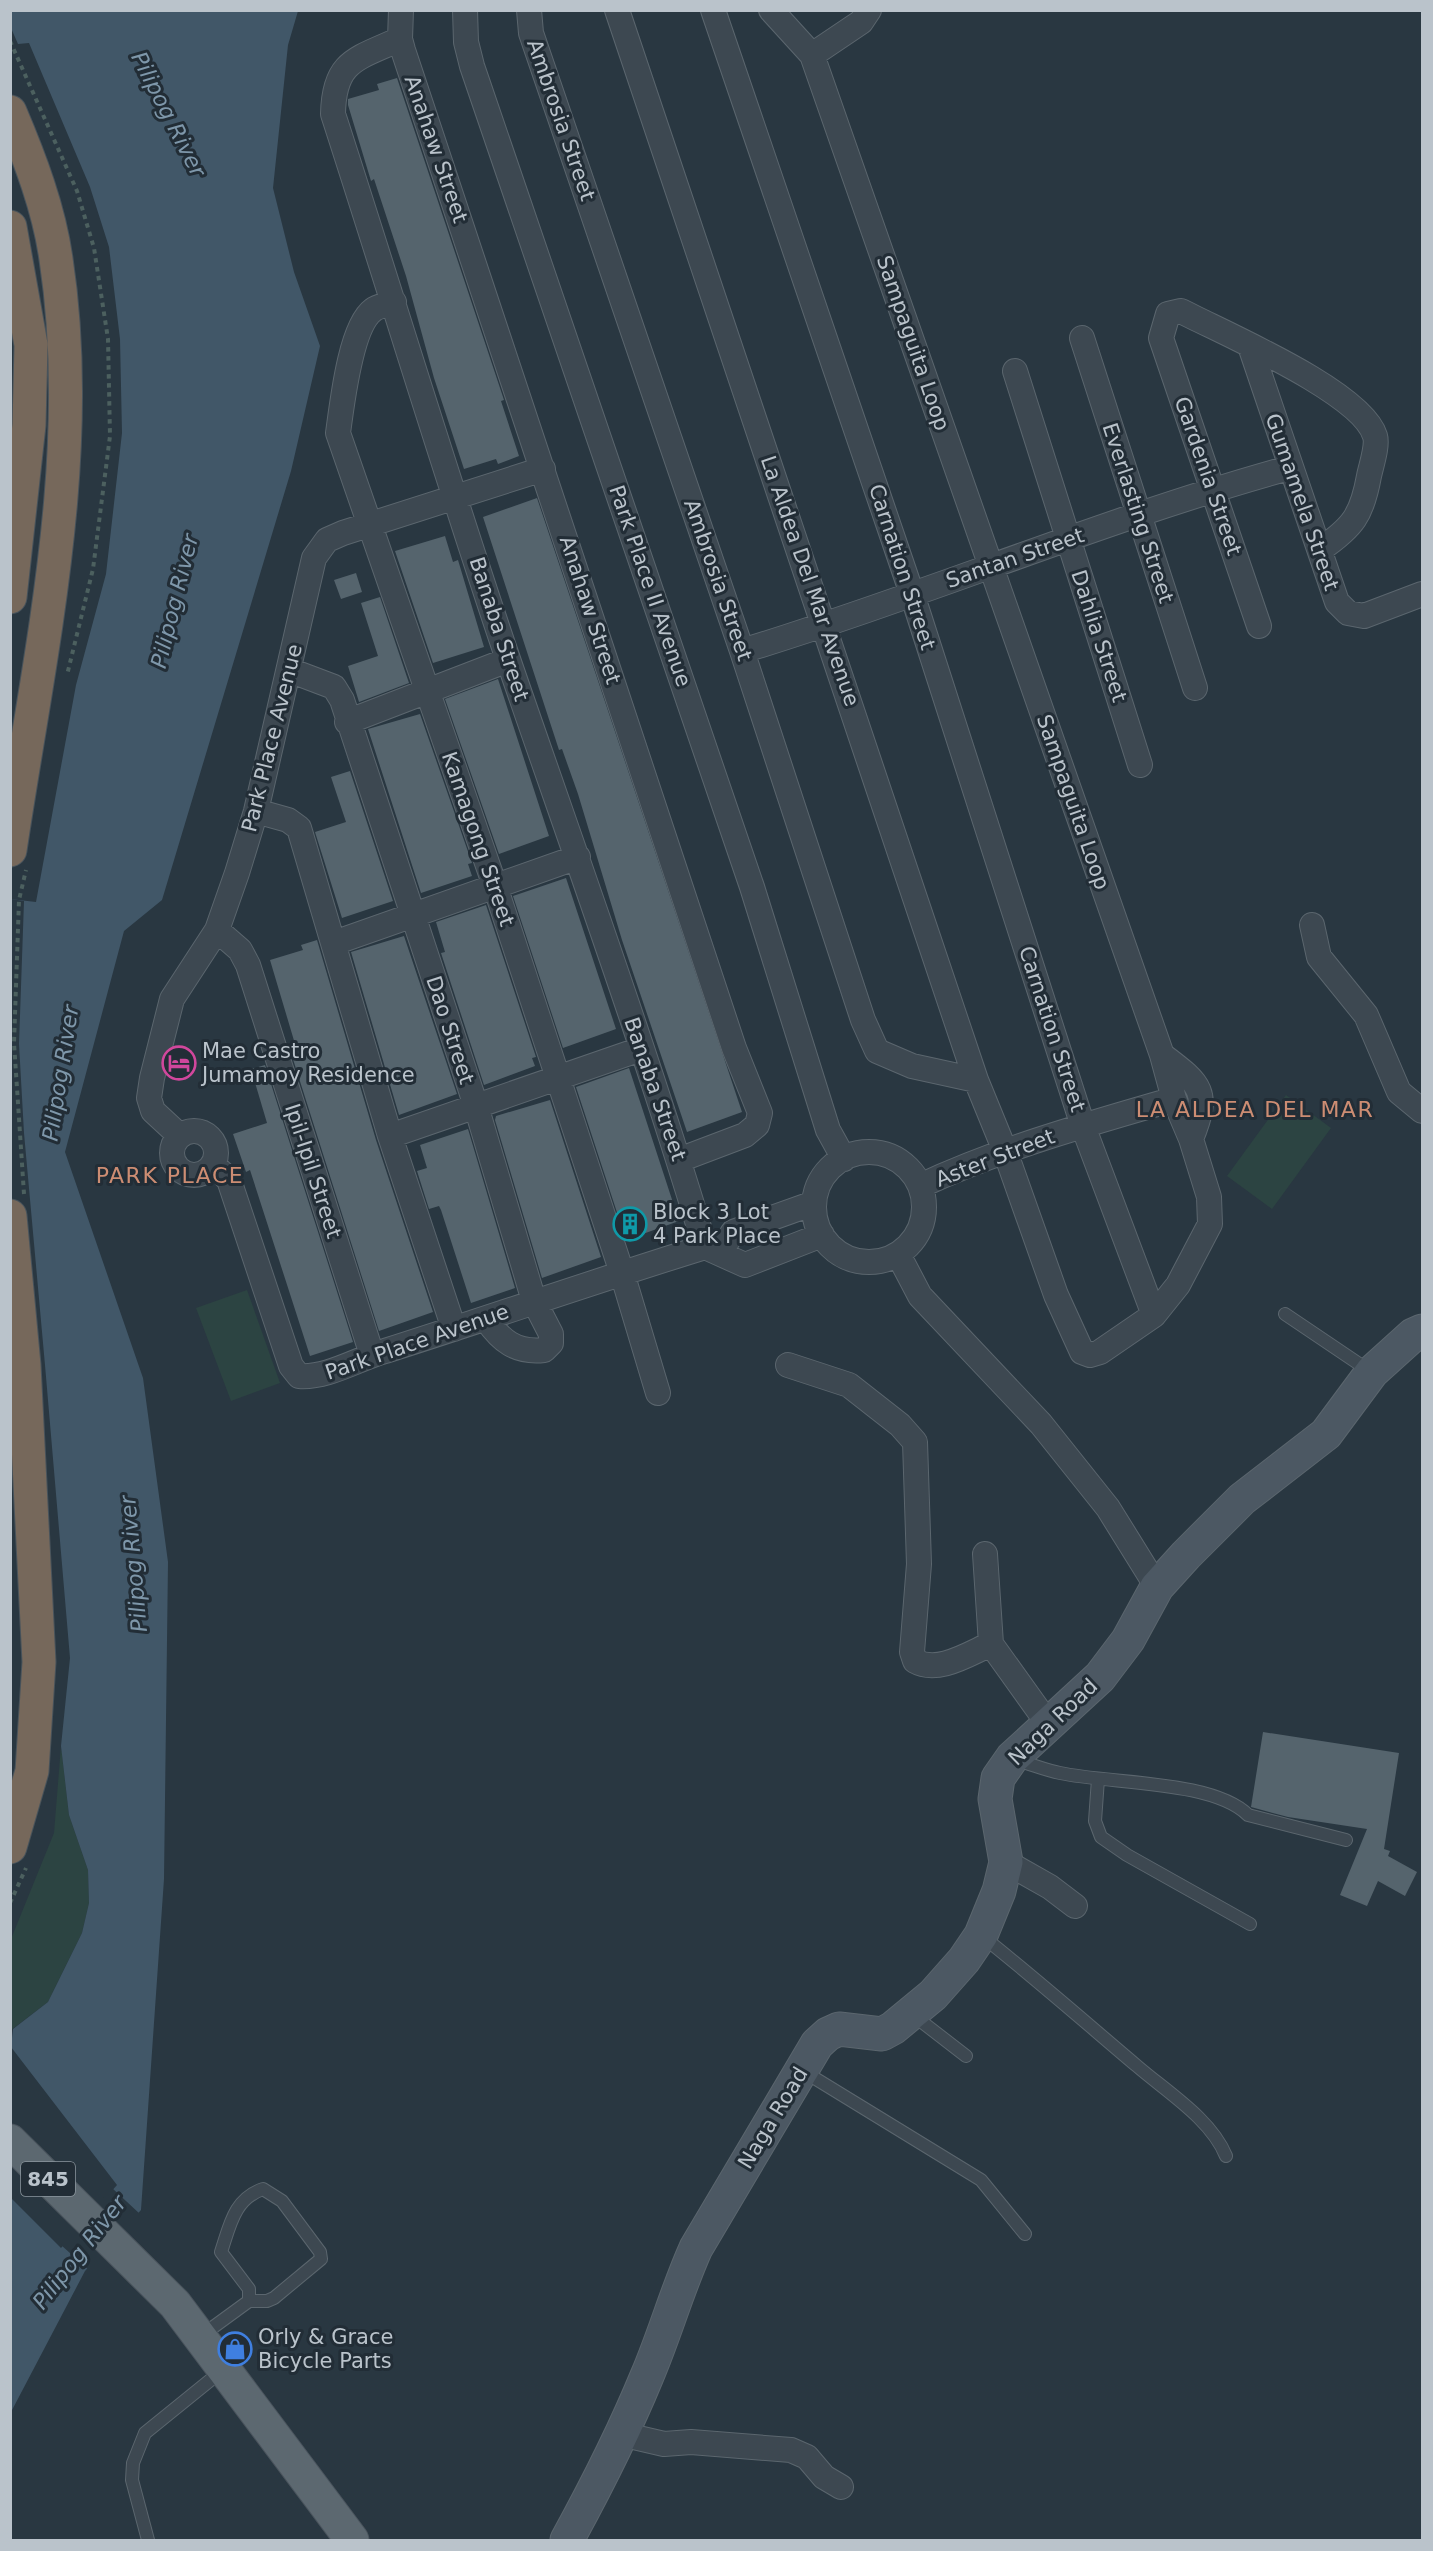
<svg xmlns="http://www.w3.org/2000/svg" width="1433" height="2551" font-family="'DejaVu Sans',sans-serif">
	<style>
		.green { fill: #2c4442 }
		.water { fill: #415768 }
		.pier { fill: #293741 }
		.building { fill: #55646d }
		.lines { fill: none; stroke-linecap: round; stroke-linejoin: round }
		.lane-casing { stroke: #5b666e; stroke-width: 14 }
		.street-casing { stroke: #5b666e; stroke-width: 26 }
		.secondary-casing { stroke: #5b666e; stroke-width: 35 }
		.primary-casing { stroke: #4a545d; stroke-width: 35 }
		.highway-casing { stroke: #48535b; stroke-width: 35 }
		.path { stroke: #4c605f; stroke-width: 4; stroke-dasharray: 4.5 4.5; stroke-linecap: butt }
		.lane { stroke: #3d4851; stroke-width: 12 }
		.street { stroke: #3d4851; stroke-width: 24 }
		.secondary { stroke: #4c5863; stroke-width: 33 }
		.primary { stroke: #5c6870; stroke-width: 33 }
		.highway { stroke: #76685b; stroke-width: 33 }
		.labels { text-anchor: middle; stroke-width: 6; stroke-linejoin: round; paint-order: stroke }
		.shield { fill: #222d36; stroke: #8c969e; stroke-width: 1.5 }
		.shield-label { font-size: 20px; font-weight: bold; fill: #bac3cb }
		.street-label { font-size: 21px; fill: #bac3cb; stroke: #222d36 }
		.poi-label { font-size: 21px; fill: #bac3cb; stroke: #222d36; text-anchor: start }
		.water-label { font-size: 22px; font-style: italic; fill: #7e97aa; stroke: #222d36 }
		.neighbourhood-label { font-size: 22px; letter-spacing: 1.5px; fill: #cd8d73; stroke: #222d36 }
	</style>
	<rect width="100%" height="100%" fill="#293741"/>
	<path class="green" d="M1286 1095 1331 1128 1272 1209 1227 1176Z
		M247 1290 280 1383 231 1401 196 1308Z
		M61 1746 69 1815 88 1870 89 1903 82 1933 48 2002 11 2030V1939L54 1833Z"/>
	<path class="water" d="M11 11H298L288 45 273 188 294 272 320 346 291 471 162 900 124 931 65 1152 143 1378 168 1562 164 1879 141 2210 85 2271 11 2412V2198L61 2248 117 2185 11 2047 13 2029 48 2002 82 1933 89 1903 88 1870 69 1815 61 1746 70 1658 45 1365H11L10 899 36 902 76 685 106 574 122 433 120 339 109 247 90 187 29 43 18 44 11 28Z"/>
	<path class="pier" d="M11 899 24 901 19 1044 24 1133 45 1365H11Z
		M112 2188 140 2214 89 2270 61 2245Z"/>
	<path class="building" d="M397 78 504 400 501 401 519 456 498 464 496 459 464 469 434 378 406 276 374 179 371 181 348 105V99L379 90 377 84Z
		M537 498 742 1112 687 1132 622 940 578 794 562 749 559 750 483 517Z
		M445 536 453 562 458 560 484 647 433 663 395 551Z
		M356 573 362 592 341 599 334 580Z
		M380 597 409 683 359 702 348 666 378 656 361 603Z
		M498 679 549 836 499 854 445 699Z
		M420 714 472 863 468 864 472 876 421 893 368 729Z
		M350 771 393 901 342 918 315 832 346 822 331 777Z
		M566 878 616 1029 563 1048 513 896Z
		M486 905 536 1057 532 1058 535 1066 484 1085 441 953 445 952 436 922Z
		M404 936 457 1094 399 1115 351 952Z
		M317 940 376 1140 433 1312 379 1331 292 1056 298 1054 270 960 303 950 301 945Z
		M265 1065 353 1342 310 1356 250 1170 246 1172 233 1134 267 1123 251 1069Z
		M629 1068 679 1221 626 1240 576 1087Z
		M550 1100 601 1257 542 1278 495 1120 496 1116Z
		M468 1129 515 1288 471 1303 441 1210 439 1206 429 1209 417 1171 427 1168 420 1145Z
		M1263 1732 1399 1753 1384 1849 1390 1851 1388 1856 1417 1872 1405 1896 1378 1881 1367 1906 1340 1895 1367 1829 1288 1817 1251 1807Z"/>
	<g class="lines">
		<g class="lane-casing">
			<path id="lane" d="M1285 1314 1371 1372
				M1016 1760C1031 1764 1045 1770 1060 1773 1110 1784 1213 1780 1248 1815L1346 1840
				M1098 1779 1095 1821 1101 1837 1127 1855 1250 1924
				M982 1936C1035 1978 1085 2022 1137 2066 1167 2092 1211 2119 1226 2156
				M913 2015 966 2056
				M803 2071 981 2180 1025 2234
				M201 2336 249 2301V2289L221 2252C230 2225 234 2199 263 2189L282 2201 320 2252 321 2259 274 2298 267 2301H249
				M148 2540 132 2480 133 2463 145 2433 224 2369"/>
		</g>
		<g class="street-casing">
			<path id="street" d="M401 10 400 39 403 50 734 1048 760 1113 757 1125 745 1135 679 1160
				M465 10 466 42 472 66 752 887 828 1130 844 1159
				M529 10 531 33 742 651 863 1020 877 1051 912 1066 976 1080
				M617 10 976 1080 1005 1151 1056 1295 1082 1352 1090 1355 1100 1352 1154 1315 1178 1285 1210 1224 1209 1197 1191 1139 1174 1099 1162 1055 812 55 771 10
				M713 10 912 594 1083 1126 1154 1315
				M400 39C357 59 334 60 333 114 392 296 447 480 509 662 576 857 646 1050 705 1247
				M812 55 861 22 869 10
				M394 302C387 305 378 306 373 310 350 327 342 405 338 433L495 886 622 1273 658 1393
				M1082 338 1195 688
				M1250 346 1337 602 1348 613 1364 616 1422 594
				M1015 371 1140 765
				M1259 626 1161 338 1168 314 1181 311C1223 333 1362 392 1375 436 1378 446 1371 466 1369 476 1362 515 1353 527 1321 549
				M742 651C926 595 1104 519 1289 468
				M289 670 334 687 342 700 476 1106 534 1301 551 1334V1343L544 1350C516 1353 501 1341 486 1319
				M347 722 508 660
				M256 811 288 820 299 828 390 1136 454 1329
				M1312 925 1319 957 1366 1015 1399 1092 1422 1111
				M217 930 240 950 248 965 372 1355
				M334 943 578 857
				M1162 1055C1202 1085 1210 1092 1191 1139
				M172 1153a22 22 0 1 1 44 0a22 22 0 1 1-44 0Z
				M180 1136 153 1111 149 1098 152 1078 172 999 217 930 237 873 256 811 314 558 327 540 343 533 543 469
				M390 1136 641 1049
				M814 1207a55 55 0 1 1 110 0a55 55 0 1 1-110 0Z
				M213 1164 229 1180 291 1366 299 1376C328 1378 357 1359 385 1351 492 1317 598 1280 705 1247L745 1265 822 1235
				M920 1186C1001 1148 1088 1124 1174 1099
				M720 1253 733 1232 814 1203
				M898 1254 920 1296 1041 1424 1108 1508 1157 1587
				M788 1365 849 1385 900 1425 915 1442 919 1564 912 1652 915 1661C938 1674 968 1654 991 1644
				M985 1554 991 1644 1049 1725
				M1006 1862 1050 1887 1075 1906
				M621 2434 664 2444 691 2442 791 2450 807 2457 824 2477 841 2487"/>
		</g>
		<g class="secondary-casing">
			<path id="secondary" d="M567 2540C596 2487 624 2432 647 2376 665 2334 677 2290 696 2248L817 2044 828 2034 839 2029 882 2034 893 2028 933 1995 964 1960 981 1935 999 1891 1006 1862 995 1799 998 1778 1012 1758 1100 1677 1128 1640 1157 1587 1186 1555 1242 1499 1326 1434 1372 1372 1413 1335 1422 1331"/>
		</g>
		<g class="primary-casing">
			<path id="primary" d="M10 2141 175 2304 352 2540"/>
		</g>
		<g class="highway-casing">
			<path id="highway" d="M10 112C30 159 49 209 56 259 86 455 39 656 10 850
				M10 227 31 345 29 425 10 597
				M10 1216 24 1365 39 1662 32 1771 10 1847"/>
		</g>
		<path class="path" d="M10 41 77 191 94 248 108 339 110 436 93 569 67 675
			M24 1194 14 1043 19 900 26 870
			M10 1903 26 1868"/>
		<use href="#lane" class="lane"/>
		<use href="#street" class="street"/>
		<use href="#secondary" class="secondary"/>
		<use href="#primary" class="primary"/>
		<use href="#highway" class="highway"/>
	</g>
	<defs>
		<g id="hotel-ring" transform="scale(1.725)"><circle r="9.5" fill="#222d36" stroke="#d1479c" stroke-width="1.5"/><path d="M-6-4.5h1.5V1H6V5H4.5V3h-9V5H-6ZM-4 0a1.8 1.8 0 1 1 3.6 0ZM.5 0V-2.5h3Q6-2.5 6 0Z" fill="#d1479c"/></g>
		<g id="building-ring" transform="scale(1.725)"><circle r="9.5" fill="#222d36" stroke="#0f9aa8" stroke-width="1.5"/><path d="M-4-6H4V6H1V3H-1V6H-4ZM-2.5-4.3h1.7v1.8h-1.7ZM.8-4.3h1.7v1.8H.8ZM-2.5-1h1.7V.8h-1.7ZM.8-1h1.7V.8H.8Z" fill="#0f9aa8"/></g>
		<g id="shop-ring" transform="scale(1.725)"><circle r="9.5" fill="#222d36" stroke="#3f7fe0" stroke-width="1.5"/><path d="M-5-2.5h2.3a2.7 3.5 0 0 1 5.4 0H5L5.5 6h-11ZM-1.5-2.5h3a1.5 2.3 0 0 0-3 0Z" fill="#3f7fe0"/></g>
	</defs>
	<g fill-rule="evenodd">
		<use href="#hotel-ring" x="179" y="1063"/>
		<use href="#building-ring" x="630" y="1224"/>
		<use href="#shop-ring" x="235" y="2349"/>
	</g>
	<g class="labels">
		<rect class="shield" x="21" y="2162" width="54" height="34" rx="4.5"/>
		<g class="shield-label">
			<text x="48" y="2186">845</text>
		</g>
		<g class="street-label">
			<text transform="translate(561 120) rotate(71)" y="7">Ambrosia Street</text>
			<text transform="translate(436 149) rotate(71)" y="7">Anahaw Street</text>
			<text transform="translate(913 343) rotate(71)" y="7">Sampaguita Loop</text>
			<text transform="translate(1208 476) rotate(71)" y="7">Gardenia Street</text>
			<text transform="translate(1302 502) rotate(71)" y="7">Gumamela Street</text>
			<text transform="translate(1138 513) rotate(72)" y="7">Everlasting Street</text>
			<text transform="translate(1015 558) rotate(-19)" y="7">Santan Street</text>
			<text transform="translate(902 567) rotate(72)" y="7">Carnation Street</text>
			<text transform="translate(718 580) rotate(71)" y="7">Ambrosia Street</text>
			<text transform="translate(810 581) rotate(71)" y="7">La Aldea Del Mar Avenue</text>
			<text transform="translate(650 586) rotate(71)" y="7">Park Place II Avenue</text>
			<text transform="translate(590 610) rotate(72)" y="7">Anahaw Street</text>
			<text transform="translate(499 629) rotate(72)" y="7">Banaba Street</text>
			<text transform="translate(1099 636) rotate(72)" y="7">Dahlia Street</text>
			<text transform="translate(272 738) rotate(-76)" y="7">Park Place Avenue</text>
			<text transform="translate(1073 802) rotate(71)" y="7">Sampaguita Loop</text>
			<text transform="translate(478 839) rotate(71)" y="7">Kamagong Street</text>
			<text transform="translate(1052 1029) rotate(72)" y="7">Carnation Street</text>
			<text transform="translate(450 1030) rotate(72)" y="7">Dao Street</text>
			<text transform="translate(655 1089) rotate(71)" y="7">Banaba Street</text>
			<text transform="translate(995 1158) rotate(-21)" y="7">Aster Street</text>
			<text transform="translate(313 1171) rotate(72)" y="7">Ipil-Ipil Street</text>
			<text transform="translate(417 1342) rotate(-19)" y="7">Park Place Avenue</text>
			<text transform="translate(1053 1722) rotate(-44)" y="7">Naga Road</text>
			<text transform="translate(773 2118) rotate(-59)" y="7">Naga Road</text>
		</g>
		<g class="poi-label">
			<text x="202" y="1058">Mae Castro<tspan x="202" dy="24">Jumamoy Residence</tspan></text>
			<text x="653" y="1219">Block 3 Lot<tspan x="653" dy="24">4 Park Place</tspan></text>
			<text x="258" y="2344">Orly &amp; Grace<tspan x="258" dy="24">Bicycle Parts</tspan></text>
		</g>
		<g class="water-label">
			<text transform="translate(169 114) rotate(63)" y="8">Pilipog River</text>
			<text transform="translate(174 601) rotate(-76)" y="8">Pilipog River</text>
			<text transform="translate(60 1073) rotate(-81)" y="8">Pilipog River</text>
			<text transform="translate(133 1564) rotate(-95)" y="8">Pilipog River</text>
			<text transform="translate(79 2252) rotate(-52)" y="8">Pilipog River</text>
		</g>
		<g class="neighbourhood-label">
			<text x="1255" y="1117">LA ALDEA DEL MAR</text>
			<text x="170" y="1183">PARK PLACE</text>
		</g>
	</g>
	<rect width="1433" height="2551" fill="none" stroke="#bac3cb" stroke-width="24"/>
</svg>
